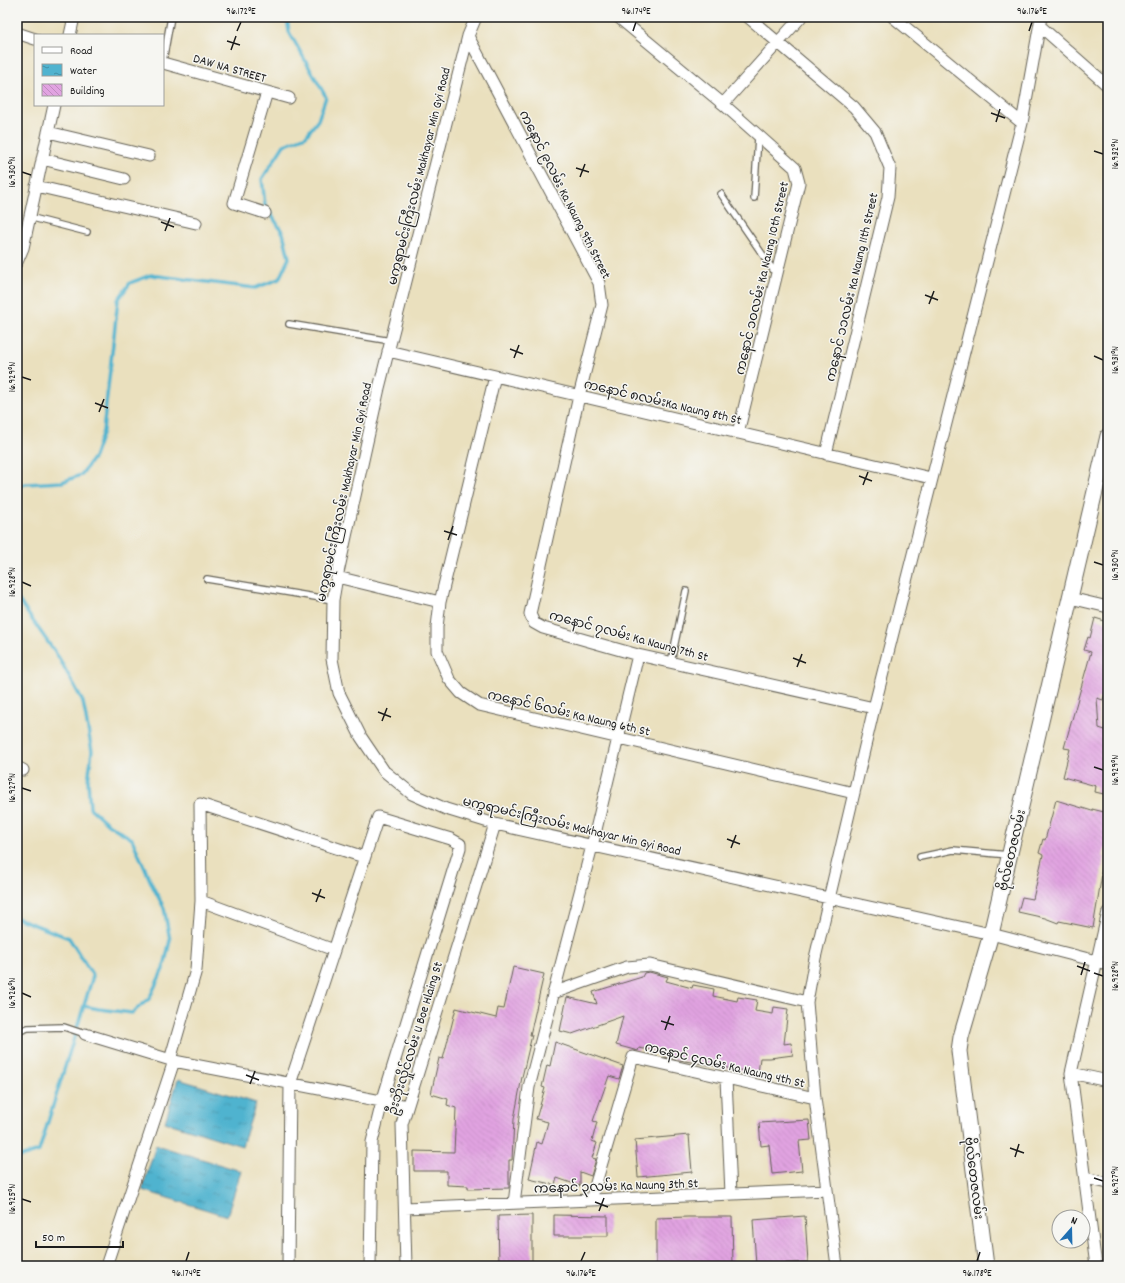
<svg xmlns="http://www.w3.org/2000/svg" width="1125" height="1283" font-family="Dekko,'Noto Sans Myanmar',sans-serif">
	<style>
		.water { fill: url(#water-ripples); stroke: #366876 }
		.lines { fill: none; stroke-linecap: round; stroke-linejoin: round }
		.stream { stroke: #50b3cf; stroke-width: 3.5 }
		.building { fill: url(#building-back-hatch) }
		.service-casing { stroke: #646155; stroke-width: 8 }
		.minor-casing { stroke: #646155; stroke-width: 13 }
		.secondary-casing { stroke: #646155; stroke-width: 17 }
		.service { stroke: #fff; stroke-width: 5.5 }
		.minor { stroke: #fff; stroke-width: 11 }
		.secondary { stroke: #fff; stroke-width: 15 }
		.ticks { fill: none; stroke: #1c1c1c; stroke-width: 1.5 }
		.labels { text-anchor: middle; stroke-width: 3; stroke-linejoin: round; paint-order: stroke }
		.street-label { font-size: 13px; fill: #1c1c1c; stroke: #f6f6f2 }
		.neatline { fill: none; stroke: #1c1c1c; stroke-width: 1.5 }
		.ticks-label { font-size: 10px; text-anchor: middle; fill: #1c1c1c }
	</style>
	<defs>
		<pattern id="water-ripples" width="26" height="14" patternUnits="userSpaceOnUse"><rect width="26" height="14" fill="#50b3cf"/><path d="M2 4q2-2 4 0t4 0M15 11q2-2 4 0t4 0" fill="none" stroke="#4291a7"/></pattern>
		<pattern id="building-back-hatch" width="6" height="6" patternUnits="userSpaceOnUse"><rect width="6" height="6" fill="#e1a3e1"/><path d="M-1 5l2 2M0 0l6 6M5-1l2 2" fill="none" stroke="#c08cc0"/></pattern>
	</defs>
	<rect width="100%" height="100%" fill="#f6f6f2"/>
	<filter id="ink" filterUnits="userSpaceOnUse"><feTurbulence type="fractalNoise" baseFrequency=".025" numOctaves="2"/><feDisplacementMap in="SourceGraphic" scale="8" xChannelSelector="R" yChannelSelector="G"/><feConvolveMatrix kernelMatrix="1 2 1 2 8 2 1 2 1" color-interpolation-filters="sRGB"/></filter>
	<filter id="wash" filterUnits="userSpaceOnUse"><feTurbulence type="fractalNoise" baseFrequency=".012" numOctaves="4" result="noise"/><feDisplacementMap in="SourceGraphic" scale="16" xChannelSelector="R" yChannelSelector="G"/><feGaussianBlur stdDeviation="0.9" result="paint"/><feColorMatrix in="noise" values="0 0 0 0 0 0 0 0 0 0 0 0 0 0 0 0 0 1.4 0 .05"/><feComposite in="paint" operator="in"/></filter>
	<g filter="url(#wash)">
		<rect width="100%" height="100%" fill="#eae0be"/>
		<path class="water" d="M178 1079 256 1103 242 1146 165 1122Z
			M156 1145 241 1171 227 1216 142 1190Z"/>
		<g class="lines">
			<path class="stream" d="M17 488 25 484 62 482 81 475 94 457 103 431 118 300 130 283 151 275 255 288 279 279 289 258 283 233 265 205 262 179 284 145 306 136 318 120 326 97 289 32 287 17
				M17 598 59 658 83 702 92 751 88 781 90 808 108 824 132 839 153 887 164 908 170 940 164 967 149 999 132 1013 99 1009 84 1006
				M17 918 69 938 93 976 39 1151 17 1158"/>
		</g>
		<g id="blocks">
			<path class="building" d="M1095 618 1108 622V683L1103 700 1097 698 1099 728 1108 731V795L1095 792 1096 786 1063 777 1070 749 1064 748 1091 652 1084 650 1088 637 1090 638Z
				M1056 800 1092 811V809L1108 813V835L1103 857H1105L1101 874H1102L1093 928 1059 921 1058 923 1045 918 1018 912 1022 897 1033 899 1043 855 1039 853 1043 839 1045 840Z
				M513 967 544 974 530 1035H532L522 1077 514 1119 512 1160H509V1188L468 1189V1186L447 1185V1171H414V1151L454 1152 456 1108 447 1105 448 1099 431 1094 439 1058 443 1059 456 1008 496 1018 498 1008 504 1009Z
				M649 972 668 977 666 981 692 988 693 985 714 989 713 996 737 1001 738 997 757 1000 755 1011 773 1014 774 1007 788 1009 784 1044 791 1043 793 1055 770 1058H760L758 1073 679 1060 664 1057 665 1053 639 1048 638 1051 616 1045 623 1016 572 1034 560 1031 567 997 597 1004 593 992 642 977 644 973Z
				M555 1042 623 1066 619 1079 609 1076 593 1121 597 1122 592 1141 597 1143 592 1158 596 1159 591 1176 580 1172V1186L557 1178 555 1185 529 1179 537 1142 542 1144 548 1122 536 1119 545 1088 542 1087 547 1065 550 1066Z
				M809 1120 811 1140 799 1141 802 1171 772 1174 769 1145 761 1146 759 1123Z
				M689 1135 692 1172 638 1177 635 1140Z
				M532 1215V1266H499L498 1216Z
				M554 1215 608 1216V1236H554Z
				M805 1216 808 1262 756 1265 753 1220Z
				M688 1217H732L733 1266H656V1218Z"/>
		</g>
	</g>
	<g filter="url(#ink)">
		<use href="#blocks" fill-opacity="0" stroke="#646155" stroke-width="1"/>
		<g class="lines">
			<g class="service-casing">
				<path id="service" d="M163 61 171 17
					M721 194 776 274
					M754 198 758 137
					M29 217 87 232
					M289 324 391 341
					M207 579 333 600
					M671 662 686 591
					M920 857 953 850 1009 855
					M17 1032 28 1028 64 1027 85 1034"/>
			</g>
			<g class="minor-casing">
				<path id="minor" d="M476 17 468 36 379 388 337 577 333 600 332 659 339 693 361 737 384 771 412 794 446 809 495 824 991 934 1108 964
					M618 17 723 104 795 168 799 183 738 433
					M748 17 854 107 875 132 890 168 888 197 826 454
					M893 17 1022 123
					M1040 26 1108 86
					M17 33 35 39
					M70 35 74 17
					M468 36 599 283 602 305 579 396 530 614 534 623 543 628 638 655 874 708
					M163 63 289 98
					M723 104 801 17
					M48 132 149 156
					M42 159 124 179
					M36 186 196 223
					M265 213 234 203 267 92
					M17 262 23 248 54 105
					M388 351 931 478
					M495 376 440 602 437 627V651L449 679 461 693 479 705 854 793
					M337 577 440 602
					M1070 598 1108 607
					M17 767 23 770
					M201 901 334 950
					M553 993 627 967 650 965 807 1002
					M85 1034 174 1061 407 1106
					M170 1060 196 970 201 901 200 804 364 857
					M1071 1073 1108 1081
					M726 1078 731 1194
					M1085 1178 1108 1183
					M591 1200 633 1057 815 1098
					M514 1203 529 1087 592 846 638 655
					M405 1208 827 1190
					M106 1266 174 1061
					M288 1266 290 1084 378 817 451 839 460 844V848L382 1102 372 1142 370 1266
					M406 1266 402 1124 495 824
					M837 1266 815 1098 807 1002 815 958 874 708 1022 123 1041 17
					M1096 1266 1071 1073 1108 912"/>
			</g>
			<g class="secondary-casing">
				<path id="secondary" d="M986 1266 959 1051 961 1037 991 934 1108 436"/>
			</g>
			<use href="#service" class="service"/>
			<use href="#minor" class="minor"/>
			<use href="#secondary" class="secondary"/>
		</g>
	</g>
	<path class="ticks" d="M237 31 241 22M633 31 636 22M1029 31 1032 22M227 41 240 45M231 50 236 36M991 113 1005 118M996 122 1000 109M1094 151 1103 154M576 168 589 172M22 172 31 175M580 177 585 164M161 222 174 227M165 231 170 218M925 295 938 300M929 304 934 291M510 349 523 354M1094 356 1103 360M514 358 519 345M22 377 31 380M95 403 108 408M99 412 104 399M859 476 872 481M863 485 868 472M444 531 457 535M448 540 453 526M1094 562 1103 565M22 582 31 586M793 658 806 663M797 667 802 654M378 712 391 717M382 721 387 708M1094 767 1103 770M22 788 31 791M727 839 740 844M731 848 736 835M312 893 325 898M316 902 321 889M1077 966 1090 971M1094 973 1103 976M1081 975 1085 962M22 993 31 997M661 1021 674 1025M665 1030 670 1016M246 1075 259 1080M250 1084 255 1071M1010 1148 1024 1153M1015 1157 1019 1144M1094 1178 1103 1181M22 1199 31 1202M595 1202 608 1207M599 1211 604 1198M186 1261 189 1252M581 1261 585 1252M977 1261 980 1252"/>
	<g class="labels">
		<g class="street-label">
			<text transform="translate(230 67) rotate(16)" y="5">DAW NA STREET</text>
			<text transform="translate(418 176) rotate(-76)" y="5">မက္ခရာမင်းကြီးလမ်း Makhayar Min Gyi Road</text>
			<text transform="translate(566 194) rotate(63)" y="5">ကနောင် ၉လမ်း Ka Naung 9th Street</text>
			<text transform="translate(761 278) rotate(-77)" y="5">ကနောင် ၁၀လမ်း Ka Naung 10th Street</text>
			<text transform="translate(851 287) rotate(-77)" y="5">ကနောင် ၁၁လမ်း Ka Naung 11th Street</text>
			<text transform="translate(663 401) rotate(13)" y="5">ကနောင် ၈လမ်းKa Naung 8th St</text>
			<text transform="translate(343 492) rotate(-78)" y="5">မက္ခရာမင်းကြီးလမ်း Makhayar Min Gyi Road</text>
			<text transform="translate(629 635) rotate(15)" y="5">ကနောင် ၇လမ်း Ka Naung 7th St</text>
			<text transform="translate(569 712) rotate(13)" y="5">ကနောင် ၆လမ်း Ka Naung 6th St</text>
			<text transform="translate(572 825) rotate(13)" y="5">မက္ခရာမင်းကြီးလမ်း Makhayar Min Gyi Road</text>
			<text transform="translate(1011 850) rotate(-77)" y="5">ဗိုလ်တေဇလမ်း</text>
			<text transform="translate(414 1038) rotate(-73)" y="5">ဦးဘိုးလှိုင်လမ်း U Boe Hlaing St</text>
			<text transform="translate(725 1064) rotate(13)" y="5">ကနောင် ၄လမ်း Ka Naung 4th St</text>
			<text transform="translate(975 1178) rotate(83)" y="5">ဗိုလ်တေဇလမ်း</text>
			<text transform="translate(616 1185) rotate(-2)" y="5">ကနောင် ၃လမ်း Ka Naung 3th St</text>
		</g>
	</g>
	<rect width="1125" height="1283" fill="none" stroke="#f6f6f2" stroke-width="44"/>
	<rect x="34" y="34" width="130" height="72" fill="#f6f6f2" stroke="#9f9f9c"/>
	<rect x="42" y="47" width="20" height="6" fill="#ffffff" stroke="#9f9f9c"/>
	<text x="70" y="54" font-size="12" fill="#1c1c1c">Road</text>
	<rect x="42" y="64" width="20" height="12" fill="url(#water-ripples)" stroke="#9f9f9c"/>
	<text x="70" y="74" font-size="12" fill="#1c1c1c">Water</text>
	<rect x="42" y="84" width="20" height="12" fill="url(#building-back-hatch)" stroke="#9f9f9c"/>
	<text x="70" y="94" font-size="12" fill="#1c1c1c">Building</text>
	<g transform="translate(1071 1229) rotate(20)"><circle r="19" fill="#f6f6f2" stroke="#9f9f9c"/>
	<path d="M0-3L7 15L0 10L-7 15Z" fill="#1f6fb2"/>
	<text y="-6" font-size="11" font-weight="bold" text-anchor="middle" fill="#1c1c1c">N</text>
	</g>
	<path d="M36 1241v6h87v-6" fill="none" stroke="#1c1c1c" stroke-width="2"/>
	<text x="42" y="1241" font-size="12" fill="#1c1c1c" stroke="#f6f6f2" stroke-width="3" paint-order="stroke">50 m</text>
	<rect x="22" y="22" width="1081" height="1239" class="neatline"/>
	<g class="ticks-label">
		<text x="241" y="14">96.172°E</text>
		<text x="636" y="14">96.174°E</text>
		<text x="1032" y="14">96.176°E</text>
		<text transform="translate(1114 154) rotate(-90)" y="4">16.932°N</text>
		<text transform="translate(11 172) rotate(-90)" y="4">16.930°N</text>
		<text transform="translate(1114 360) rotate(-90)" y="4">16.931°N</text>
		<text transform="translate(11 377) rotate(-90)" y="4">16.929°N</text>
		<text transform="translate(1114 565) rotate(-90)" y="4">16.930°N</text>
		<text transform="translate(11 582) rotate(-90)" y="4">16.928°N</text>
		<text transform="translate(1114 770) rotate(-90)" y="4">16.929°N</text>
		<text transform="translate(11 788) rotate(-90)" y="4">16.927°N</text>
		<text transform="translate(1114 976) rotate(-90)" y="4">16.928°N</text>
		<text transform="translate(11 993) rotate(-90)" y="4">16.926°N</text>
		<text transform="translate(1114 1181) rotate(-90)" y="4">16.927°N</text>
		<text transform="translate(11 1199) rotate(-90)" y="4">16.925°N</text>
		<text x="186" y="1276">96.174°E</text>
		<text x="581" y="1276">96.176°E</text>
		<text x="977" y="1276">96.178°E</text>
	</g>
</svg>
